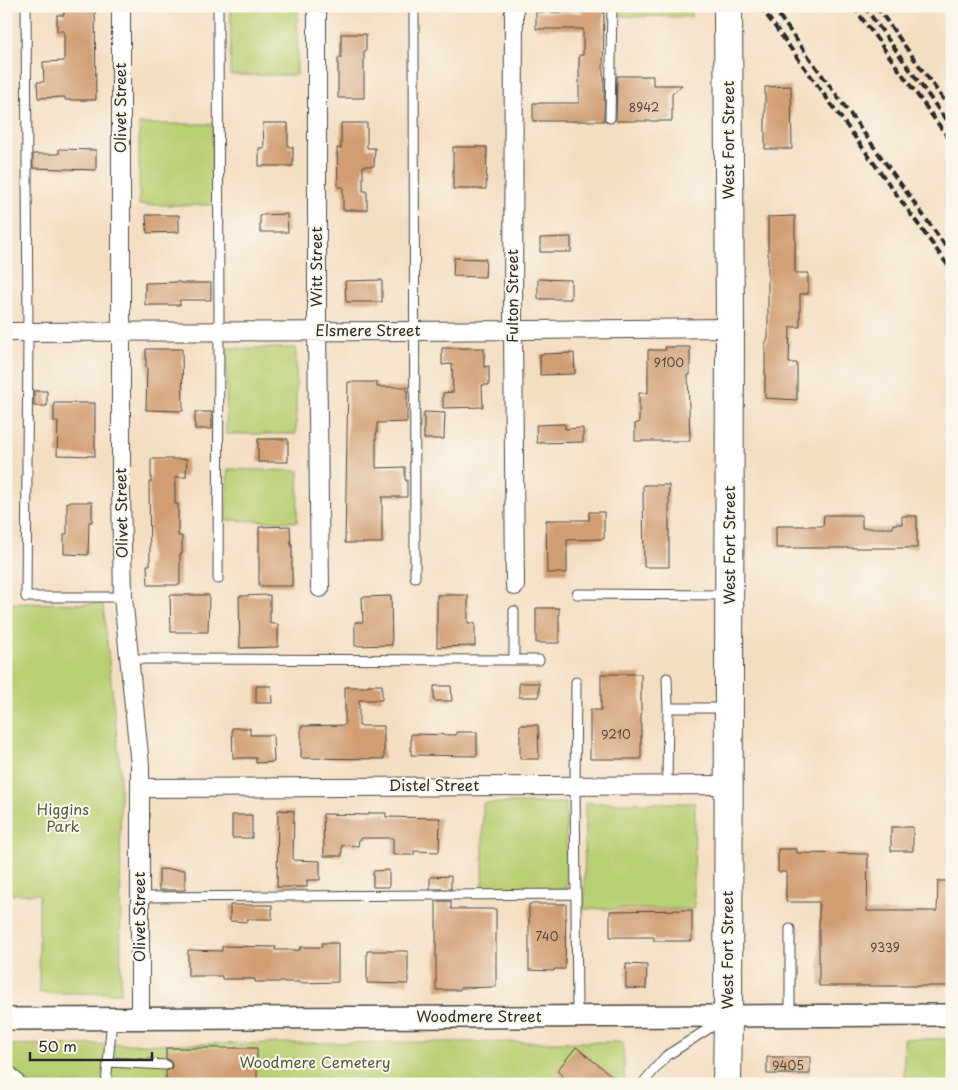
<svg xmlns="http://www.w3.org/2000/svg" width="958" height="1090" font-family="'Playpen Sans',sans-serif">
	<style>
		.green { fill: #b9cf73; stroke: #727d4f }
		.building { fill: #d19e73 }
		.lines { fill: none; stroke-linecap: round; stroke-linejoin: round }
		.service-casing { stroke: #494642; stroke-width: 11 }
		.minor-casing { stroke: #494642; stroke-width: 20 }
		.tertiary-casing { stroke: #494642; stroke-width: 24 }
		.primary-casing { stroke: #494642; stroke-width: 30 }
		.service { stroke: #fff; stroke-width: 9 }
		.minor { stroke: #fff; stroke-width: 18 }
		.tertiary { stroke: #fff; stroke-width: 21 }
		.primary { stroke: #fff; stroke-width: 28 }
		.rail { stroke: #2b2b2b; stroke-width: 4; stroke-dasharray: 8 4; stroke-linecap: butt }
		.labels { text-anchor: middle; stroke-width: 4; stroke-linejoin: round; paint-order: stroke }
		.number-label { font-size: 12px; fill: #54483d }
		.street-label { font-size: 15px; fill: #2b2b2b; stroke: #fbf7ec }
		.park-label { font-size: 15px; fill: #565c41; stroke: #fbf7ec }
	</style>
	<rect width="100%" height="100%" fill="#fbf7ec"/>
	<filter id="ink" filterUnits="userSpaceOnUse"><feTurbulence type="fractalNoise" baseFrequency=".02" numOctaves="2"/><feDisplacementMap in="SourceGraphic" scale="10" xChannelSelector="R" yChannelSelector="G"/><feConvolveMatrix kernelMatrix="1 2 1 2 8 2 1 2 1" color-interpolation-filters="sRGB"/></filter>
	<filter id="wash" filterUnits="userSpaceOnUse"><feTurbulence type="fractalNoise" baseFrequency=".0096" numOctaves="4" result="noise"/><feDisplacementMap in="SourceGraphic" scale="20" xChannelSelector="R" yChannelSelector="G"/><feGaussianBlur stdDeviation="1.12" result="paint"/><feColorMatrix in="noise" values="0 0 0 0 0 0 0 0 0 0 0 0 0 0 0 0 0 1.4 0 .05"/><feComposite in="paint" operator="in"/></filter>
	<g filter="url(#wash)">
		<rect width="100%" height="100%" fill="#f4dec2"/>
		<path class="green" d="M231 6H298L297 75H230Z
			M617 6H691V17L616 16Z
			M139 124H213V205H139Z
			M227 348H296V434H226Z
			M228 469 299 471 297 522 226 520Z
			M6 603 103 604 120 767 121 993H39V894H6Z
			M483 803H566V889H483Z
			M585 803H695L694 909H584Z
			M904 1039H952V1084H904Z
			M445 1042H623L625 1084H6V1045Z"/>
		<g id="blocks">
			<path class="building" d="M64 6H95L96 100H65V97L38 98 37 82H44L43 62 64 61V31H57V15H64Z
				M583 6H604L603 76H604V121H533V103H579V55H583V29H536V12L583 13Z
				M341 34H366V51H364V98H338V58H341Z
				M617 76H653V85H682L672 94V121H616Z
				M791 86 792 149H765V87Z
				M263 123H288V147H293V166H259V148H264Z
				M341 123H367V148H375L374 166H363V191H367V210H343V187H338L337 148H341Z
				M453 147H487L486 189H453Z
				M59 149 96 150V170L33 168V154H59Z
				M287 214 288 232H260V215Z
				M146 215H179V232L147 233Z
				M795 216V273H808V294H800V327H790L789 363H797V400L765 398V344L768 338V217Z
				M571 237V252H540V238Z
				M454 258 486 259 485 277 453 276Z
				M538 279 571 280V299H538Z
				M382 280V302H346L345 281Z
				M180 282V283H211V300H180V305H145V283Z
				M665 347H690V375H688L690 441H635V423H639V393H648V350H666Z
				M442 348H484V367L489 366V385H482L483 407 443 408V393L453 392 452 364 442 365Z
				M146 349H182L183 411 146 410 147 367H146Z
				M574 353 575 374 540 375V354Z
				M348 382H377V387H407V422L377 423V433H376V468L405 467V480H407V497H382V543H345Z
				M34 391H47V406H34Z
				M54 403H95V456L57 455 58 422H54Z
				M195 412H212V429H195Z
				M424 412 445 413 444 439H424Z
				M565 424V429L583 428V442L537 443 536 425Z
				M258 439H288V462H258Z
				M151 459H187L186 477H175V504H178V536H182V554H180V585H148L147 565H150L149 482H151Z
				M643 485H669V567H644Z
				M67 502H92V522H89L88 555 64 554V534H67Z
				M589 512H604V539L567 540V573H547L546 520H589Z
				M824 515H862V528H893V524H902V516H917V548H776V526H823Z
				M290 526 291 545H292V586H259V527Z
				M170 595H209L208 632H171Z
				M270 595V624H278V647L240 648 239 596Z
				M437 595H468V623H475V646L437 647Z
				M391 596 392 645 355 646V622H363L362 597Z
				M536 608H559V643H536Z
				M601 674H641V759H590V710H601Z
				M519 683H539V697H519Z
				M368 685H382V700H359V726H384V759L301 758V726L345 725V687H368Z
				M256 686H271L272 703H256Z
				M434 686H451L452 701H434Z
				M520 725H538L539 759H520Z
				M232 728H250V735H273L274 762 256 763V758H233Z
				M456 732H477V756L411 755V734L456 735Z
				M278 810 294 811 293 860 320 861V880H307V887H277Z
				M369 813H386V817L440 818 439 852 414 851V855H393V838H362V839H359L358 846 342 845V856H324L323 814 369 815Z
				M232 815H252V838H232Z
				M891 827H913V851H891Z
				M778 849H797V853L868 854 867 911H937L938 881H952V986H819V902H786V872H778Z
				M159 869 185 870V890H159Z
				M389 870V887H373V871Z
				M451 876V889H430V877Z
				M436 901H451V909H496V987L460 988V990H436Z
				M529 904H566L565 969H554V971L529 970Z
				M230 905H272V919H247V922L230 921Z
				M692 910V941H654V937H610V911Z
				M322 943H338V982L300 983V982H255V979H222V976H188V950L222 951V946L276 947 275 950H300V947H322Z
				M367 951H408V984L367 983Z
				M626 964 647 965 646 989 626 988Z
				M576 1047 622 1084H572L557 1071Z
				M166 1048H257V1082L166 1081V1071L171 1069 172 1065 170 1060 166 1059Z
				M767 1057H810V1074H767Z"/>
		</g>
	</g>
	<g filter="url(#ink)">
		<use href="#blocks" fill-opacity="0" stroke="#494642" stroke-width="1"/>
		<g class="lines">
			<g class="service-casing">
				<path id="service" d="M26 6 28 332 26 597H123
					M414 6 415 577
					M610 118 612 6
					M218 579 219 331 218 6
					M577 594 726 595
					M129 659 539 660
					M514 659V611
					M667 678 668 708H726
					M576 682 575 785 577 1016
					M667 785 668 708
					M140 897 576 894
					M790 929V1015
					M108 1062 166 1065
					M9 1069 23 1084
					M106 1084 112 1019
					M558 1084 559 1082
					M642 1084 666 1056 722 1020"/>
			</g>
			<g class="minor-casing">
				<path id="minor" d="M121 6V491L123 597 140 765V1019
					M317 6V331L320 588
					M514 6 513 330 515 586
					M6 332 415 331 730 328
					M140 788 729 785"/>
			</g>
			<g class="tertiary-casing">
				<path id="tertiary" d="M6 1019 952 1015"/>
			</g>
			<g class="primary-casing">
				<path id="primary" d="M727 1084 728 1016 730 328 728 6"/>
			</g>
			<use href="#service" class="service"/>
			<use href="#minor" class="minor"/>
			<use href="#tertiary" class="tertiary"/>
			<use href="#primary" class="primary"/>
			<path class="rail" d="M760 6 952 271
				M772 6 952 255
				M853 6 952 143
				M864 6 952 128
				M876 6 952 111"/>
		</g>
	</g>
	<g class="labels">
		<g class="number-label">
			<text x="644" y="112">8942</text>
			<text x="669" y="367">9100</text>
			<text x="616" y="739">9210</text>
			<text x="547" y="941">740</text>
			<text x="885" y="952">9339</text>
			<text x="788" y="1070">9405</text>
		</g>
		<g class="street-label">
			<text transform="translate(121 108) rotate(-90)" y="5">Olivet Street</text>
			<text transform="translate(729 140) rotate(-90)" y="5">West Fort Street</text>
			<text transform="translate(317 267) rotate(-90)" y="5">Witt Street</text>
			<text transform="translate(513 296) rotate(-90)" y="5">Fulton Street</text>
			<text x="368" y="336">Elsmere Street</text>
			<text transform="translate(122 513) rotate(-91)" y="5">Olivet Street</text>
			<text transform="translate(730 545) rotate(-90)" y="5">West Fort Street</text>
			<text x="434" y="791">Distel Street</text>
			<text transform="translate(140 917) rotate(-90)" y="5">Olivet Street</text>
			<text transform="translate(728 950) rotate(-90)" y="5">West Fort Street</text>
			<text x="479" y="1022">Woodmere Street</text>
		</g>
		<g class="park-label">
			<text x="63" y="815">Higgins<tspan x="63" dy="17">Park</tspan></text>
			<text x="315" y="1068">Woodmere Cemetery</text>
		</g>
	</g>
	<rect width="958" height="1090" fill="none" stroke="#fbf7ec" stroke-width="25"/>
	<path d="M30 1052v8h122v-8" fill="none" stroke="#2b2b2b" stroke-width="2.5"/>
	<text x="38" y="1052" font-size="15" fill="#2b2b2b" stroke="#fbf7ec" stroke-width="4" paint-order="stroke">50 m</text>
</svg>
